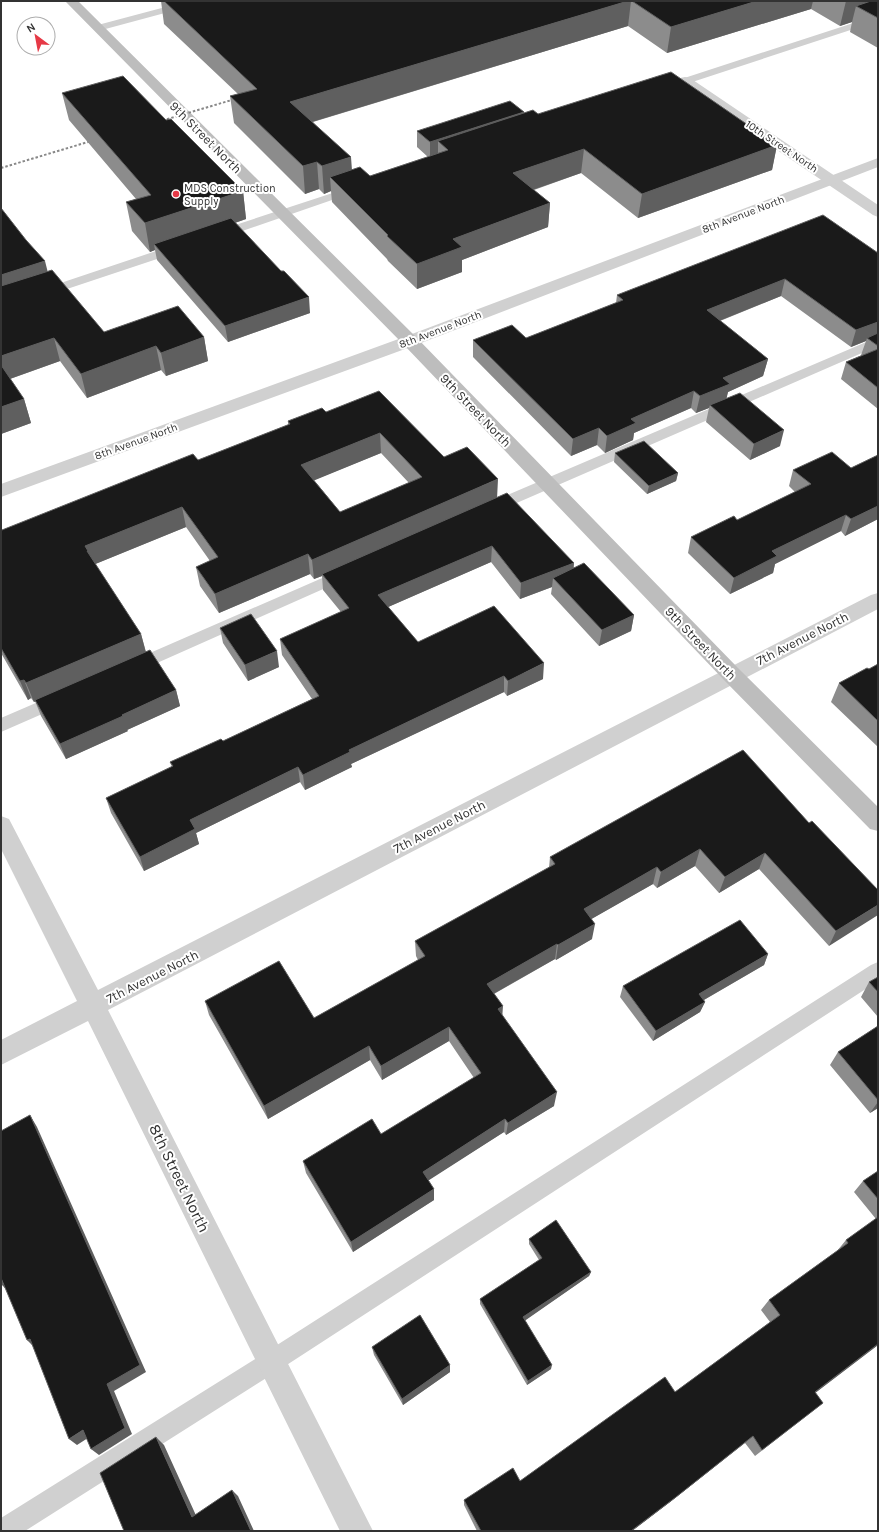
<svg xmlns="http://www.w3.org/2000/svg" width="879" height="1532" font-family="Karla,sans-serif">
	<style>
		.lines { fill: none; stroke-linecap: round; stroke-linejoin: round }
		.service { fill: #d0d0d0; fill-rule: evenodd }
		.minor { fill: #d0d0d0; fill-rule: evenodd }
		.tertiary { fill: #d0d0d0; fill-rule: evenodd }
		.secondary { fill: #bdbdbd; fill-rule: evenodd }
		.rail { stroke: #888; stroke-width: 2; stroke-dasharray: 2.5 2; stroke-linecap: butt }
		.wall { fill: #8c8c8c; fill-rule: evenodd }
		.shaded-wall { fill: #5f5f5f }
		.building { fill: #1a1a1a; stroke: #5f5f5f; fill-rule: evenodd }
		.poi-dot { fill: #e63946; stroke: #fff; stroke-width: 1.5 }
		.labels { text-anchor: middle; stroke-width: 4; stroke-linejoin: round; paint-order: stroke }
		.far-street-label { font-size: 11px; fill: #333; stroke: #fff }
		.far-poi-label { font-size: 11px; fill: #333; stroke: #fff; text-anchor: start }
		.street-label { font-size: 13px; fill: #333; stroke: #fff }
		.near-street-label { font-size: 16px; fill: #333; stroke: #fff }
	</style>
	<rect width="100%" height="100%" fill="#fff"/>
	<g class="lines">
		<path class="service" d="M188 1H204L202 3 98 31 93 28 94 26Z
			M878 15V21L674 88 670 89 665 86 666 84Z
			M354 186 358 187 360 189 358 191 222 238H214L212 235 214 232Z
			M177 244 181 245 183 248 181 251 1 311V303Z
			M878 337V346L496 512 491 513 486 512 484 508 486 504Z
			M343 569 348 570 351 574 348 578 139 671 133 673 127 671 125 667 127 663Z
			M59 693 65 694 67 699 65 704 1 732V718Z
			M878 962V981L279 1370 25 1531H1V1518L263 1354 871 965Z"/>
		<path class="minor" d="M685 77 690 78 878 205V217L873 215 680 84 678 81 680 78Z
			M878 593V609L108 1010 373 1531H340L88 1021 1 1065V1040L77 1001 1 849V816L9 819 98 990 871 595Z"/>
		<path class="tertiary" d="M878 158V167L416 345 1 497V484L404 337Z"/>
		<path class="secondary" d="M65 1H78L416 337 738 668 878 807V831L870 829 724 680 404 345Z"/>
		<path class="rail" d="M154 123 242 97
			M1 168 98 139"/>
	</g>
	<path class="wall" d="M161 1H878V48L850 32 852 22 840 26 811 9 667 53 628 26 313 122 352 170 370 176 428 157 417 147V131L524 112V113L538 114 777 145 772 170 638 218 581 173 534 190 550 203 548 227 462 260V272L417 289 388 261 387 259 332 202 331 191 324 194 319 189 305 194 234 123 230 96 238 94 164 24Z
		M62 93 166 120 243 191 246 219 235 223 310 313 228 342 157 260 155 250 150 252 132 231 126 202 136 199 69 120Z
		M1 208 47 271 104 332 204 337 208 361 166 376 161 370 87 398 60 361 10 379 24 399 31 423 1 434Z
		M878 253V409L841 379 846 362 862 355H861L866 341 851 347 781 296 720 321 768 359 763 376 728 392 726 398 780 446 750 460 706 422 709 408 696 413 691 408 634 433 633 440 605 453 597 445 571 456 473 357V340L526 338 616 303 617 295Z
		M326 412 444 457 497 497 574 568 634 615 631 631 599 646 551 594 552 587 520 599 491 562 388 607 418 642 543 679 507 696 504 692 351 764 352 767 305 790 300 782 196 833 199 844 144 871 111 813 106 798 172 767 170 762 223 741 312 699 282 655 280 639 341 612 323 590 322 576 314 579 310 574 219 613 200 586 196 567 210 561 186 527 95 564 141 634 146 652 176 690 180 706 127 730 128 731 66 759 41 716 35 701 34 702 31 698 28 700 1 653V529L2 530 198 460 288 425V421ZM381 453 409 483 340 512 314 480Z
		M615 453 678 473 676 481 647 494 614 462Z
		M878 455V519L845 536 841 531 775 564 773 573 730 594 688 553 691 537 737 520 795 492 789 486 793 470 851 468Z
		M220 628 279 667 248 681 223 643Z
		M878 664V747L831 702 839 683 869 669Z
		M809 823 878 890 829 946 759 869 719 893 695 866 657 888 653 884 591 919 592 939 556 960 555 959 494 994 502 1015 554 1106 506 1135 504 1132 428 1180 434 1200 353 1252 306 1173 303 1161 381 1134 474 1078 449 1041 382 1080 370 1060 268 1119 209 1015 205 1001 314 1018 418 960 416 956 415 941 549 868 550 857Z
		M768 954 764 965 704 1000 705 1002 700 1012 653 1041 620 997 623 986Z
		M878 977V1017L861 997 869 982Z
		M878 1026V1108L870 1113 830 1065 838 1052Z
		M878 1171V1345L815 1393 823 1403 755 1456 745 1443 670 1502 632 1531H477L464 1505V1500L520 1481 675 1392 770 1322 761 1310 769 1300 837 1251 846 1240 876 1219 854 1192 863 1181Z
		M529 1239 591 1272 589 1276 525 1320 551 1369 527 1385 480 1304V1299L539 1260 529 1244Z
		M372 1347 450 1365V1372L403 1405 374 1355Z"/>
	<path class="shaded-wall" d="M628 1H631L628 26 292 128 290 102Z
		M757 1H813L811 9 667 53 671 27Z
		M846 1H878L856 6 852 22 840 26Z
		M524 112 523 128 448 150 438 141V156L430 158V142Z
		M777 145 772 170 638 218 642 194Z
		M584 149 581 173 512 197 513 173Z
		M351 157 353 184 330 177 331 191 324 194 322 166Z
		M317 162 319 189 305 194 303 166Z
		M243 191 246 219 159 249 154 244 155 250 150 252 145 223Z
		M550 203 548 227 462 260V272L417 289V264L453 239Z
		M45 261 51 285 1 301V275Z
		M785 279 781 296 704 327 707 310Z
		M309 297 310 313 228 342 225 326Z
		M878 322V337L867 338 866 341 851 347 856 330Z
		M204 337 208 361 166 376 161 353Z
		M54 338 60 361 4 381 1 372V356Z
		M156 346 161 370 87 398 81 374Z
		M768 359 763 376 728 392 726 401 710 405 709 408 696 413 700 396 723 378Z
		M694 391 691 408 634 433 633 440 605 453 607 436 631 419Z
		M24 399 31 423 1 434V407Z
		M599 428 597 445 571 456 573 439Z
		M784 430 780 446 750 460 754 444Z
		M380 433 381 453 303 485 301 465Z
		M678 473 676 481 647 494 649 486Z
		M498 479 497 499 322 574V576L314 579 312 560Z
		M878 506V519L845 536 851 519Z
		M182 507 186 527 93 565V571L85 546Z
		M846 515 841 531 775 564 773 573 730 594 734 578 772 551Z
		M492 546 491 562 379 611 378 595Z
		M308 554 310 574 219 613 215 594Z
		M574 563 573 579 553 578 552 587 520 599 521 583Z
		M634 615 631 631 599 646 602 630Z
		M141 634 146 653 34 702 26 683Z
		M277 651 279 667 248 681 245 665Z
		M544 663 543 679 507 696 508 681Z
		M504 676V692L351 764 352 767 305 790 303 775 349 750Z
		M24 680 31 698 28 700 20 681Z
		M176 690 180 706 127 730 128 731 66 759 60 744 122 715Z
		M298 767 300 782 196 833 199 844 144 871 140 857 190 820Z
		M700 849 695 866 657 888 661 872Z
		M765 853 759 869 719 893 725 877Z
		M657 867 653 884 581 925 584 909Z
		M878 905V915L829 946 836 931Z
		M595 924 592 939 556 960 558 945Z
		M557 944 555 959 486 998 487 984Z
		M768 954 764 965 695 1005 699 994Z
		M705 1002 700 1012 653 1041 656 1031Z
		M503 1006 502 1020 498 1009Z
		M449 1027V1041L382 1080 381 1066Z
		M369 1046 370 1060 268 1119 264 1106Z
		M557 1092 554 1106 506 1135 508 1123Z
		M878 1102V1108L870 1113Z
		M30 1115 37 1127 146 1372 114 1391 132 1434 99 1455 91 1449 107 1384Z
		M505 1119 504 1132 423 1184V1172Z
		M434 1189V1200L353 1252 351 1242Z
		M591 1272 589 1276 523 1322V1317Z
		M1 1278 6 1289 1 1284Z
		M30 1339 35 1348 27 1340Z
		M878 1344V1345L806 1400 815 1392Z
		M450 1365V1372L403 1405 402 1399Z
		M552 1365 551 1369 527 1385 528 1381Z
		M83 1430 91 1436 77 1445 69 1439Z
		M753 1436 670 1502 632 1531H631Z
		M156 1437 164 1445 199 1522 192 1517Z
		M232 1490 238 1496 254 1531H251Z"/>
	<path class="building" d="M164 1H628L290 102 351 157 322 166 317 162 303 166 230 96 257 89Z
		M632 1H757L671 27Z
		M871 1H878V18L856 6Z
		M671 72 777 145 642 194 584 149 513 173 550 203 453 239 462 247 417 264 387 236 388 235 330 177 360 167 370 176 448 150 438 141 533 110 538 114Z
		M123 76 166 120 171 119 243 191 145 223 126 202 151 195 62 93Z
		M510 101 524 112 430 142 417 131Z
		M1 208 26 240 45 261 1 275Z
		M823 215 878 253V322L856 330 785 279 707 310 768 359 723 378 730 384 700 396 694 391 631 419 636 423 607 436 599 428 573 439 473 340 512 325 526 338 623 300 617 295Z
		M231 218 281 271H284L309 297 225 326 154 244Z
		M52 270 104 332 178 306 204 337 161 353 156 346 81 374 54 338 1 356V286Z
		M878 333V346L867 338Z
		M878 349V388L846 362Z
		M1 365 24 399 1 407Z
		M379 391 444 457 467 447 498 479 312 560 308 554 215 594 196 567 218 557 182 507 85 546 88 551H87L141 634 26 683 24 680 20 681 1 648V529L2 530 193 454 198 460 290 424 288 421 322 408 326 412ZM380 433 422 477 340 512 301 465Z
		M740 393 784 430 754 444 710 405Z
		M644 441 678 473 649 486 615 453Z
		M832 452 851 468 878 455V506L851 519 846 515 772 551 777 556 734 578 691 537 734 516 737 520 811 484 793 470Z
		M507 493 574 563 521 583 492 546 378 595 418 642 494 606 544 663 508 681 504 676 349 750 350 752 303 775 298 767 190 820 195 829 140 857 106 798 173 766 170 762 221 739 223 741 319 696 280 639 349 608 322 574Z
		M584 563 634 615 602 630 553 578Z
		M251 614 277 651 245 665 220 628Z
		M150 650 176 690 122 715 123 716 60 744 35 700Z
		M878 664V721L839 683 867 668 869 669Z
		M743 750 809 823 812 821 878 890V905L836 931 765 853 725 877 700 849 661 872 657 867 584 909 595 924 558 945 557 944 487 984 503 1006 498 1009 557 1092 508 1123 505 1119 423 1172 434 1189 351 1242 303 1161 372 1119 381 1134 481 1073 449 1027 381 1066 369 1046 264 1106 205 1001 279 961 314 1018 425 956 415 941 555 864 550 857Z
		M740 920 768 954 699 994 705 1002 656 1031 623 986Z
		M878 977V992L869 982Z
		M878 1026V1100L838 1052Z
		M30 1115 140 1365 107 1384 125 1428 91 1449 83 1430 69 1439 30 1339 27 1340 1 1278V1131Z
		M878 1171V1199L863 1181Z
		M878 1217V1344L815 1392 823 1403 762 1450 753 1436 676 1497 631 1531H481L464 1500 513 1468 520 1481 665 1377 675 1392 780 1315 769 1300 848 1243 846 1240Z
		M556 1220 591 1272 523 1317 552 1365 528 1381 480 1299 542 1258 529 1239Z
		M420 1315 450 1365 402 1399 372 1347Z
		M156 1437 192 1517 232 1490 251 1531H124L100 1473Z"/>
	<circle class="poi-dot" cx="176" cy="194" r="4"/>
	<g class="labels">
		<g class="far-street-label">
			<text transform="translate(782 146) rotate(34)" y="4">10th Street North</text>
			<text transform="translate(743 214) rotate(-21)" y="4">8th Avenue North</text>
			<text transform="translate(440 329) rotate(-21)" y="4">8th Avenue North</text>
			<text transform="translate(136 441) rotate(-20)" y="4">8th Avenue North</text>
		</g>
		<g class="far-poi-label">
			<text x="184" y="192">MDS Construction<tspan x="184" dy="13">Supply</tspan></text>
		</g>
		<g class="street-label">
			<text transform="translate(206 137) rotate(45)" y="5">9th Street North</text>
			<text transform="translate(476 410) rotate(46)" y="5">9th Street North</text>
			<text transform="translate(802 638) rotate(-27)" y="5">7th Avenue North</text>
			<text transform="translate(701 643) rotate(46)" y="5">9th Street North</text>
			<text transform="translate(439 826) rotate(-27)" y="5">7th Avenue North</text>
			<text transform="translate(152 976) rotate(-27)" y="5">7th Avenue North</text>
		</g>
		<g class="near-street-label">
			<text transform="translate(180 1178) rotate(64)" y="6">8th Street North</text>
		</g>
	</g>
	<rect width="879" height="1532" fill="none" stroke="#333333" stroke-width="4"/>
	<g transform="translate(36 36) rotate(328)"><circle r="19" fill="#ffffff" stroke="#adadad"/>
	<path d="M0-3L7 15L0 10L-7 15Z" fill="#e63946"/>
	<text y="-6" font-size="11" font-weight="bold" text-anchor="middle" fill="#333333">N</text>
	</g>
</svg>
